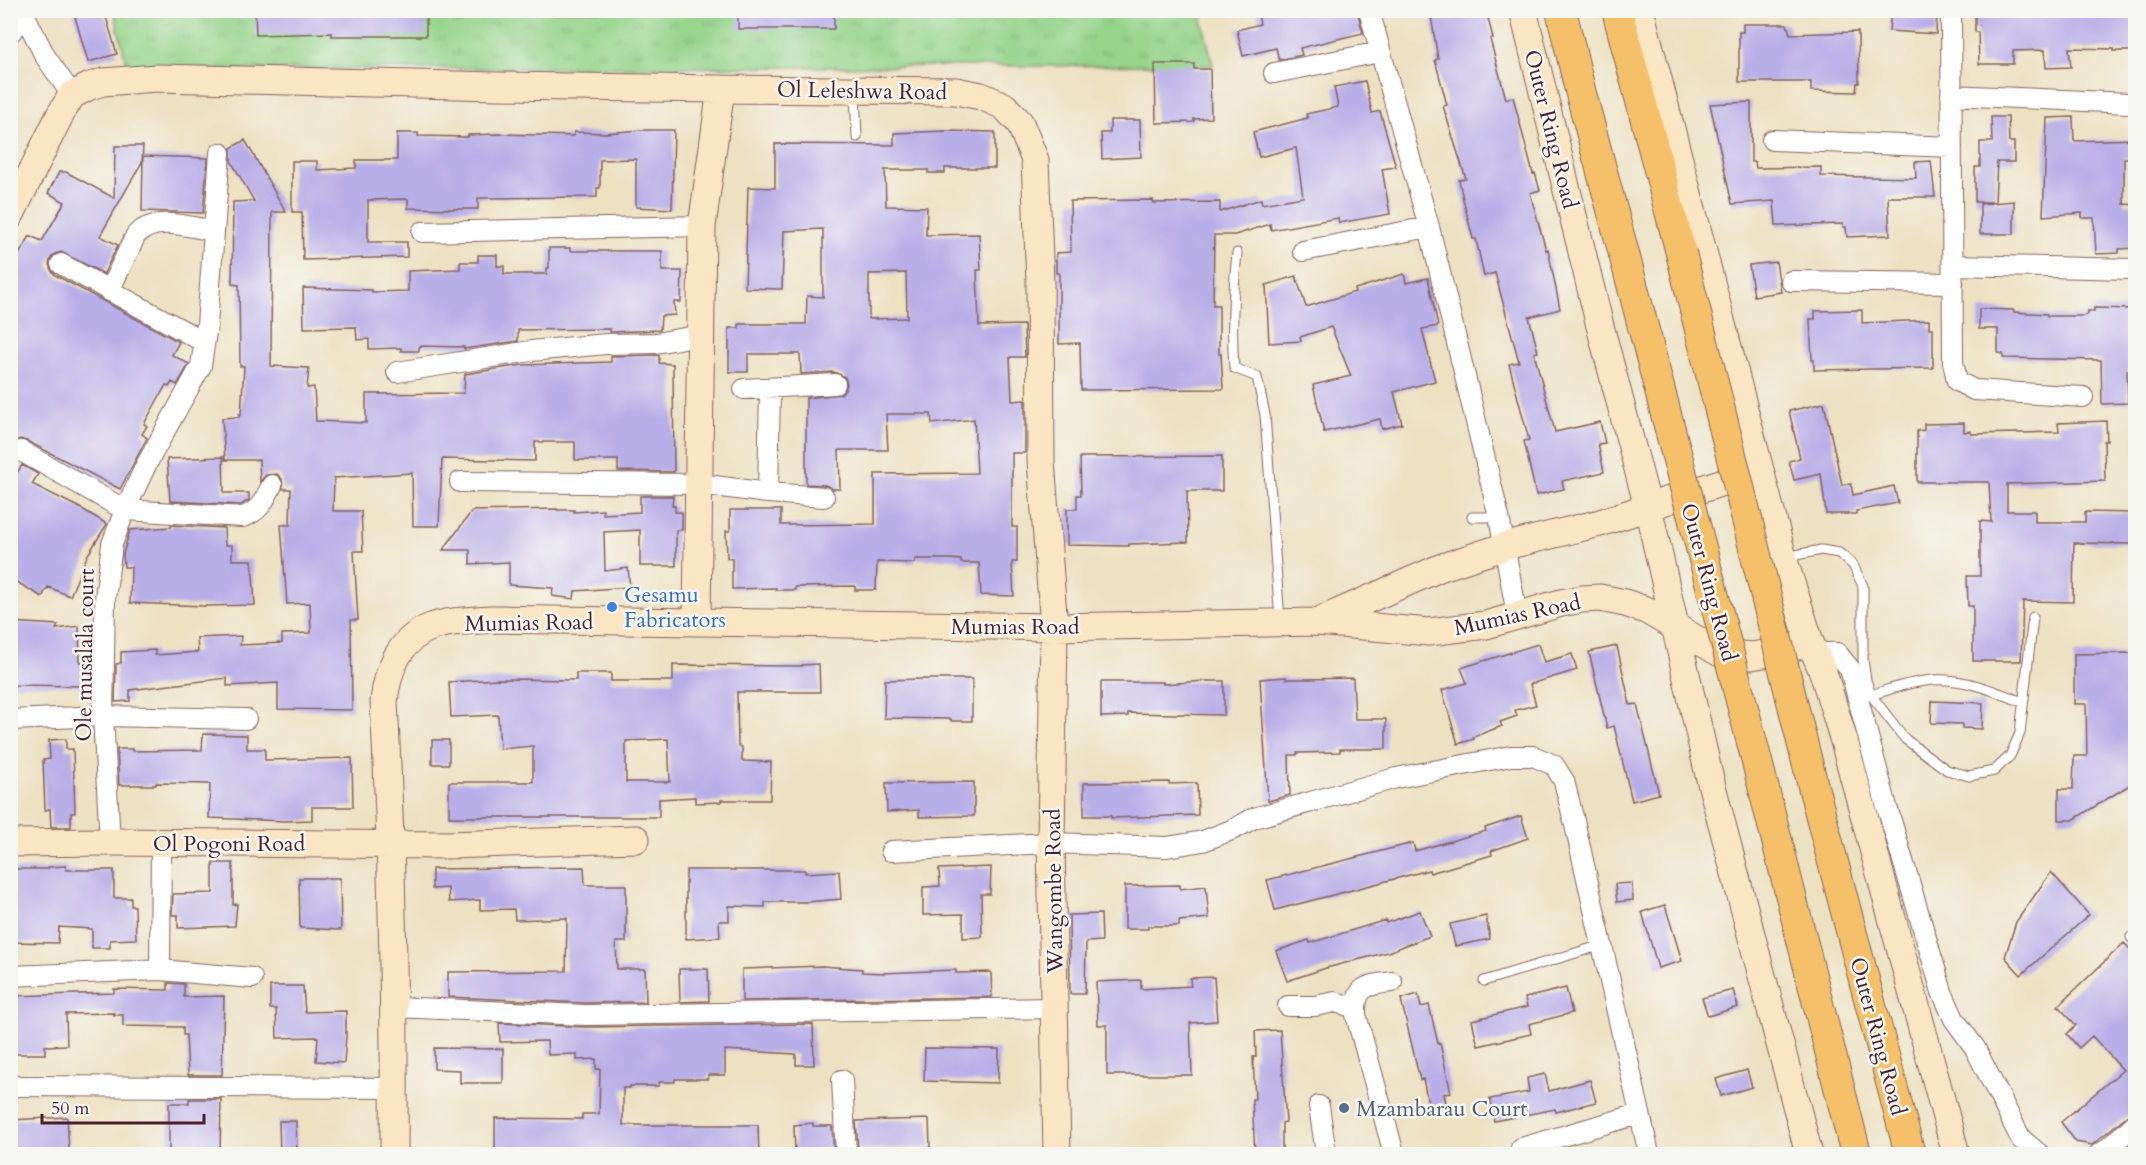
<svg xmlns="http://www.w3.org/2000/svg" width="2146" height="1165" font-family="Cardo,serif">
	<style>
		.grass { fill: url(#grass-tufts); stroke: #707a5a; stroke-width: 1.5 }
		.building { fill: #b9afe8; fill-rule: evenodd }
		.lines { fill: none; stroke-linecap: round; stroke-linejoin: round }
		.lane-casing { stroke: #836360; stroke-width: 11 }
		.street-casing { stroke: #836360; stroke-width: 22 }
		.secondary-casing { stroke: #836360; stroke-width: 29 }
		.primary-casing { stroke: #836360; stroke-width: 32 }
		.lane { stroke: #fff; stroke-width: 9 }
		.street { stroke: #fff; stroke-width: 20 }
		.secondary { stroke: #fbe6c3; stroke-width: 27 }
		.primary { stroke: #f4c16a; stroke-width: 30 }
		.primary-bridge-casing { stroke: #836360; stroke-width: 32; stroke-linecap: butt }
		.primary-bridge { stroke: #f4c16a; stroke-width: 30 }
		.shop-dot { fill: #3f7fe0; stroke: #f6f6f2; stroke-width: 2 }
		.service-dot { fill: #5c6f8a; stroke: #f6f6f2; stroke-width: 2 }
		.labels { text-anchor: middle; stroke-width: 5; stroke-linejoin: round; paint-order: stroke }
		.street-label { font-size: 22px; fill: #4a1f2b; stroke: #f6f6f2 }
		.shop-label { font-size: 22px; fill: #366cbe; stroke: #f6f6f2; text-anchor: start }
		.service-label { font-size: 22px; fill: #4e5e75; stroke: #f6f6f2; text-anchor: start }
	</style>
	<defs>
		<pattern id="grass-tufts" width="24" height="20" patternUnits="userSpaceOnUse" patternTransform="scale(1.5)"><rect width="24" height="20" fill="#95d48a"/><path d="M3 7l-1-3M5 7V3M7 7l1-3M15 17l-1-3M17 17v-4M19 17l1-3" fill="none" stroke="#82b677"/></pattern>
	</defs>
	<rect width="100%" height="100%" fill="#f6f6f2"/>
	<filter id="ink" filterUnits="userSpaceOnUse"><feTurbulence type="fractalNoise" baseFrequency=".0167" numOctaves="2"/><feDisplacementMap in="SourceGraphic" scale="12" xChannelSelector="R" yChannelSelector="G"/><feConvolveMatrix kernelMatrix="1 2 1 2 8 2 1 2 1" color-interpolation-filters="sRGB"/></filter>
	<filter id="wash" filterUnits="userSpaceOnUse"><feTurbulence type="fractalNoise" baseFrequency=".008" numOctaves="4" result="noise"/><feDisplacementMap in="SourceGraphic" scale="24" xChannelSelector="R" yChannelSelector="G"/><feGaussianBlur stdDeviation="1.35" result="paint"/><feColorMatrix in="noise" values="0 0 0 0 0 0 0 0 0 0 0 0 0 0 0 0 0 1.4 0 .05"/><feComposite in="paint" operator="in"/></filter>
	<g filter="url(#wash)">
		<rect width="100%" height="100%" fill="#ece1c1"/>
		<path class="grass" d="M114 11H1200L1213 65 128 70Z"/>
		<g id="blocks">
			<path class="building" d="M73 10H104L117 54 88 62Z
				M255 10H426V36H332V33L256 35Z
				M738 10H834V29H738Z
				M1257 10H1325L1326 15 1344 10H1357L1363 33 1300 48 1302 55 1279 60 1276 48 1243 56 1237 30 1260 24Z
				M1430 10H1486L1493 38 1490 39 1506 99 1513 97 1533 174 1535 173 1540 190 1530 193 1546 250 1548 249 1560 309 1529 317 1538 352 1534 353 1555 432 1600 422 1605 443 1598 444 1604 472 1562 481 1564 489 1536 495 1524 441 1529 440 1509 364 1519 362 1495 273 1484 276 1476 239H1473L1463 199 1459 180 1466 179 1443 106 1447 105 1435 60 1438 59Z
				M1975 10H2046V16L2079 14V10H2136V51H2114V49L2069 48 2071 67 2046 68 2045 50 2013 51V64H1979L1978 32H1975Z
				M1891 11 1937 13 1936 34 1889 31Z
				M1743 24H1787L1790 34 1858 32 1859 83H1857L1856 92 1811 91V82H1739V32H1743Z
				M1155 64H1194V69H1210L1211 118 1194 119V122L1156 123Z
				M1365 81 1372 113 1380 111 1396 167 1382 169 1390 214 1339 223 1338 218 1271 230 1270 224 1235 235H1214L1213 305H1219V354H1221L1223 389 1081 390 1080 343 1059 344V273H1056V253L1071 252 1070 201 1153 200V203L1220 202V212L1261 199 1262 204 1303 197 1296 148 1259 157 1253 132 1308 118 1306 114 1338 107 1334 87Z
				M1751 102V162H1755L1756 168 1821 167V176L1916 178 1915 162 1931 161 1935 197H1888L1890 235 1847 237 1846 227H1843V224L1776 226 1774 201 1732 204 1710 104Z
				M1991 117H2008L2009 142H2014V162H1997L1995 202H1975V167H1980V142H1992Z
				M2073 117 2074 141 2136 139V158H2124V204L2136 205V248L2119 249V253L2096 254 2094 218H2082V213L2043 216 2047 118Z
				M1110 120H1140L1141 157 1102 159 1101 133H1110Z
				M642 130H674L672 209 636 207V159L600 160V188H597V197L478 198V209H458L408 208V199L368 200V242H407V257L303 260 302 212H292V161H317V170L356 168V160H397V133H418V136L468 137V135L498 134 574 136V132L605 133Z
				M946 131 995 132V168H945V173H928V170H885L886 206 927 207 926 235 979 234 981 270H977L979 326 1024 325 1025 357H1010L1012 401 1025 400V453H1012V527H1017V562H1012L1014 596 981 595 979 563H961V560L951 559H915V563L877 562 876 590H855V586L795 587V590H776V588L732 589V558H727L726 531H730V510H781V525L875 524V474L977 473 974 419 932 424 931 414H886L888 450H839L840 489H833L825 485 806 484V398L841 394 845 390 847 384 845 377 834 372 801 374 800 354H748V372H729V328H739V324H806L807 296 823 297V229L784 231 782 289 745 288 748 187 775 188V144L894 145V133ZM906 273 907 318 869 319V274Z
				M245 140 286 212H272L271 366 309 368 307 388 314 387 316 421 366 423V394L464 393 465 374 522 365 611 362V356L659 355V363L673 364 674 472 618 471V460H575V442H535V461L442 459 439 526H413L412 473 334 478 333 511H361L363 551H354L358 620H351L352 710 278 709V683L227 686V678L130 690V701L115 702 116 664 121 663V652L155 650V655L198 652 197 638 241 636 240 645 282 643V634L311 633 310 603 287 604 281 525H290L291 489H283L282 479 277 474 266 475 260 482 259 460H225L222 418 239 417V414L241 415 244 366H240L239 285 232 284 233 202 254 201 231 161V148Z
				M115 146H143L142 162 100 236 118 245 105 271 104 274 61 252 55 254 51 258 49 264 51 270 55 275 179 342 172 355 189 364 177 385 172 382 169 387 166 385 144 424 147 426 142 434 147 438 120 489 27 441 20 439 10 443V269L30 236 42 241 65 202 48 193 59 172H66L114 198Z
				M143 156 208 158 203 213 142 211Z
				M2014 201V234H1980V204Z
				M549 248H570V251H662V271H682L681 302H674L675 315 661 316 660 330 610 332V329L518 330V341L464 349V347L419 346V351H401V348L369 349V339L357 340 356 327 304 328 303 288 372 290V292L408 291V271L460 269V262H478V255H497V266H504V274H547V268H549Z
				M1776 262 1781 292 1754 296 1749 265Z
				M1404 274 1406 283 1428 278 1438 326 1422 329 1435 381 1394 392 1402 424 1382 429 1380 419 1324 432 1313 385 1351 376 1331 327 1300 337 1301 341 1269 343 1266 285 1296 276 1306 307 1355 292V289Z
				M2094 308 2136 309V344H2129L2131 370H2127L2128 403 2102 404 2101 360 2003 358V354L1998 353V329H1979V309L2014 310V312L2047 314V316H2083L2088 314V311H2094Z
				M1862 310V323L1929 320V328H1933V368L1814 370V360H1812L1810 319H1815V311Z
				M1824 403 1842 485 1851 484 1853 495 1894 486 1898 503 1856 511V514H1826L1821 474 1794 480 1789 461 1800 458 1789 411Z
				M2106 421 2107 441H2104L2105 481 2007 484V511H2035V522H2085V512L2136 513V544L2074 543 2073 602 2023 601 2021 661H1973V606H1968L1967 576H1980V521L1991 522 1989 482H1917V431L1924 430V424L1964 423V432L1971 431V434L2059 432 2058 423Z
				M1222 456V491H1187L1188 542 1129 544V546L1067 545V509H1077V495H1081L1080 457Z
				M223 457 224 493H249V500L241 505 170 501 167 459Z
				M22 465 38 474 32 484 82 509 107 524 87 556 70 596 48 587 42 597 10 578V484Z
				M640 496H673L672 506H675V512H682V530H676V566H640V530L604 532 605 571 628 568 630 587 575 591 574 599 552 596 553 588 509 585V562L470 564V550H443L472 511 557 509V510H574V512L603 510V514L640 512Z
				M171 525 224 528 225 545H232V560H252L255 605 204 606 130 603 131 567H124L123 554 130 530 171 527Z
				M10 622 58 625 56 629 79 626 80 662H82L83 666 92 665V686L10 685Z
				M1538 644 1544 662 1572 654 1577 670 1530 684 1536 705 1515 710 1517 716 1500 722 1502 726 1473 737 1474 739 1458 744 1442 690 1467 683 1461 668Z
				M1617 646 1630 705 1637 704 1659 794 1632 801 1614 726 1607 728 1589 652Z
				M2136 653V781L2073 820H2059V789H2073L2074 756H2087L2086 704H2074V654Z
				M819 664 820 692H737L738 746 742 747V761L771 762 770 800H721V802L695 803V797L659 799V817H449V782H533V746L500 749 498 715 451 717 449 682 499 679 576 680V673H611V681H673V665L802 666V665ZM668 739 670 782H626V741Z
				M1286 677V679H1307L1353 678 1355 719H1386V749H1340V752L1297 753V755H1289L1290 795 1268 801 1260 679Z
				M921 679H972V721H951V719L884 718 885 680Z
				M1205 681H1224V715L1128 713V716L1101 717V682H1163V684Z
				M1932 701 1983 703 1982 729 1962 728V724L1931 723Z
				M203 734 247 735V749H265V760L352 758 353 807H312V820L285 821 209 818 210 784 156 783V785H119L117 749H132V751L202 750Z
				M66 739V749H73L75 813H71V827H51L50 809 45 810 43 760 50 759 49 740Z
				M432 740H449V764H432Z
				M974 782V816L919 817V810L887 812 886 783Z
				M1169 782V784L1197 783 1198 815 1111 818V816H1084V783Z
				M1521 816 1528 838 1491 851 1492 855 1430 873 1429 870 1275 910 1267 880 1413 843 1415 851 1486 831 1485 828Z
				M213 863H233V905L237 904 235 926 178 928V915H172L173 894 213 893Z
				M66 866V870H114V898H131V906H135L136 939 110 940V948H92V929L59 927 58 943 10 942V869H48V867Z
				M584 867 585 885H626V942H616L617 969H645L646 1002 585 1003 448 997V972L566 971 567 918 515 920 514 909 480 910V900L449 902 448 888 432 889V869Z
				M991 867 990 894H981L982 937 963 938V914L923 915V887L940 886 939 869Z
				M686 870H805V873L839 871 841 899 806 902H765V907L729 906V921H719L720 937 686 939Z
				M2051 872 2089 915 2021 975 2005 957 2016 922Z
				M299 878H340L341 930 300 928Z
				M1632 883 1633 900 1617 902 1615 884Z
				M1180 885V889L1206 886 1209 918 1179 921V926H1148V929H1125V886Z
				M1665 905 1682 961 1658 968 1642 912Z
				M1420 911 1430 936 1388 952 1326 968 1287 981 1276 951 1309 940 1310 943 1386 920V923Z
				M1101 914 1102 941 1086 942 1085 994H1070L1069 915Z
				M1486 916 1490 939 1455 946 1450 924Z
				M2124 943 2136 955V1108L2092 1145 2076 1142 2061 1122 2123 1070 2092 1036 2079 1048 2067 1034 2076 1025 2058 1006Z
				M822 966 862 969V972L883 973 956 970V973L991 972 992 997 742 1001V969Z
				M679 969H708L709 1001 680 1002Z
				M1214 977 1217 1021 1190 1023 1192 1075H1107V1025H1098L1096 982 1141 980V989L1191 986 1190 978Z
				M168 983 184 984V997L224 996 222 1075H188L186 1035H183V1027L123 1026V1015H114V1013L66 1014 67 1045 45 1046V1054H10V996L114 993V989L168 990Z
				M270 986H303L305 1012 346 1011V1036L344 1063 316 1061 318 1037 277 1038 276 1009H270Z
				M1566 988 1572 1013 1529 1024 1531 1034 1478 1046 1472 1020 1527 1007 1525 998Z
				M1733 990 1738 1007 1708 1016 1702 998Z
				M1418 994 1421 1007 1429 1005 1438 1044 1440 1043 1451 1093 1444 1094 1446 1103 1429 1107 1423 1079 1420 1080 1401 999Z
				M499 1023 585 1027 813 1024 814 1065H796V1054L725 1050V1075H708V1079H675V1082H659V1086H630V1088H623V1125H758L759 1155H544V1153L495 1155V1118L582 1119V1114H599L600 1069H596V1059L577 1060V1054L548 1055 547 1041 500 1042Z
				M1280 1030 1286 1122 1282 1123V1155H1255L1252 1099H1255L1253 1057H1256L1255 1031Z
				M434 1048 503 1049V1083H460V1070L434 1069Z
				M925 1048 999 1049 998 1083 924 1081Z
				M1747 1070 1752 1087 1721 1096 1716 1079Z
				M1545 1074 1549 1091 1590 1080 1596 1102 1556 1112 1555 1109 1494 1121 1490 1099 1529 1092 1527 1078Z
				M189 1099H221L220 1155H169V1103H189Z
				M67 1117 69 1150 38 1152V1155H10V1120Z
				M929 1119 930 1148 858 1149 856 1121Z
				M279 1121H296L297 1155H280Z
				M813 1123V1126H832L834 1155H795L794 1125Z"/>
		</g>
	</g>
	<g filter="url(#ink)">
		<use href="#blocks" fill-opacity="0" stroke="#836360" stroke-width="1.5"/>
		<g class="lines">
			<g class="lane-casing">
				<path id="lane" d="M855 93 857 137
					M1237 253C1233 292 1231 329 1234 368L1257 377 1265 415 1280 621
					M1472 517H1499
					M1786 557 1821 550 1839 553 1853 565 1863 586V660L1866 680 1871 695 1905 739 1947 770 1969 776 1994 771 2010 756 2020 733 2033 617
					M1871 695C1888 690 1906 683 1925 681 1958 675 1993 691 2023 702
					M2131 937 2136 942
					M1484 981 1602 945"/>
			</g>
			<g class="street-casing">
				<path id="street" d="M22 10 45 56 72 95
					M1369 10 1429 227 1499 517 1517 615
					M1951 10 1953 362 1957 381 1974 390 2083 397
					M10 33 24 15
					M1274 73 1380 52
					M1951 95 2129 103
					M1772 140 1952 147
					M422 232 702 226
					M1303 251 1429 227
					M61 264 204 342
					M1953 265 2132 269
					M1791 281 1953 283
					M109 291 136 235C156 215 189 227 214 231
					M397 372 531 351 606 344 656 343 701 335
					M744 389 835 384
					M21 451 125 510 243 517C260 511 264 501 272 485
					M460 482 699 484 768 493 770 388
					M768 493 824 497
					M1815 656 1820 653H1837L1850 669 1887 807 1942 992 1954 1019 1975 1048 2021 1139 2039 1154
					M10 720 103 716 246 719
					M110 842 103 716 105 599 112 544 125 510 146 465 201 366 207 325 220 153
					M161 843 160 970 252 978
					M891 851 1051 843 1167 847 1203 841 1234 829 1254 818 1396 778 1511 756H1533L1554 765 1564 781 1575 825 1649 1154
					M10 976 160 970
					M1392 982C1366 985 1355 986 1356 1015L1394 1154
					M1288 1006H1315L1335 1002 1356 1008
					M394 1007 585 1015 1055 1008
					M842 1080 846 1154
					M10 1086 394 1088
					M1319 1106 1326 1154
					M1521 1148 1639 1114
					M2099 1154 2105 1151 2136 1123"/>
			</g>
			<g class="secondary-casing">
				<path id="secondary" d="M1523 10 1600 326 1648 507 1708 771 1809 1154
					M1640 10 1783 558 1810 642 1823 672 1844 741 1956 1154
					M10 216 60 115 72 95 90 86 103 82 157 78 498 86 721 89
					M1319 621 1442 567 1506 546 1600 523 1726 481 1755 469
					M697 622 702 226 721 89 956 91 981 96 1004 106 1020 123 1035 160 1040 283 1041 461 1054 627 1051 843 1057 1154
					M10 843 110 842 448 845 636 839
					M394 1154C395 1003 392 853 384 702 387 671 399 639 431 627 449 620 473 621 491 619L1054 627 1318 622 1429 632 1486 625 1561 603 1582 599 1600 598 1625 603 1646 610 1720 653 1751 656 1777 652 1810 642"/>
			</g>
			<g class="primary-casing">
				<path id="primary" d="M1561 10 1580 90 1628 269
					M1617 10 1681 253"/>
			</g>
			<use href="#lane" class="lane"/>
			<use href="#street" class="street"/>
			<use href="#secondary" class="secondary"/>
			<use href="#primary" class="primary"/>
			<g class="primary-bridge-casing">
				<path id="primary-bridge" d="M1681 253 1814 790 1910 1154
					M1628 269 1754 750 1856 1154"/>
			</g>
			<use href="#primary-bridge" class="primary-bridge"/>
		</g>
	</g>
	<circle class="shop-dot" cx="612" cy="607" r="6"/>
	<circle class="service-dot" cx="1344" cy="1108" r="6"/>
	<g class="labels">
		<g class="street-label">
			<text transform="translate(862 90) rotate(1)" y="8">Ol Leleshwa Road</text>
			<text transform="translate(1552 129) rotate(76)" y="8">Outer Ring Road</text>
			<text transform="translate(1710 582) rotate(75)" y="8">Outer Ring Road</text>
			<text transform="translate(1517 614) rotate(-12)" y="8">Mumias Road</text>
			<text transform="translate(529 622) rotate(-1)" y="8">Mumias Road</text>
			<text x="1015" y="634">Mumias Road</text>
			<text transform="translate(84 655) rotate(-89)" y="8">Ole musalala court</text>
			<text x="229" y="851">Ol Pogoni Road</text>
			<text transform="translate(1053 891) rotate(-91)" y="8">Wangombe Road</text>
			<text transform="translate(1879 1036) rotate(75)" y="8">Outer Ring Road</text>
		</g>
		<g class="shop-label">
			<text x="624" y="602">Gesamu<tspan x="624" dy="25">Fabricators</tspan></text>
		</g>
		<g class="service-label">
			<text x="1356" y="1116">Mzambarau Court</text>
		</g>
	</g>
	<rect width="2146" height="1165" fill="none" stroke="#f6f6f2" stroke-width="36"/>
	<path d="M42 1114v9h162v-9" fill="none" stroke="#4a1f2b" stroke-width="3"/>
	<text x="51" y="1114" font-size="18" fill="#4a1f2b" stroke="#f6f6f2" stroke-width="4.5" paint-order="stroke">50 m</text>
</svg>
